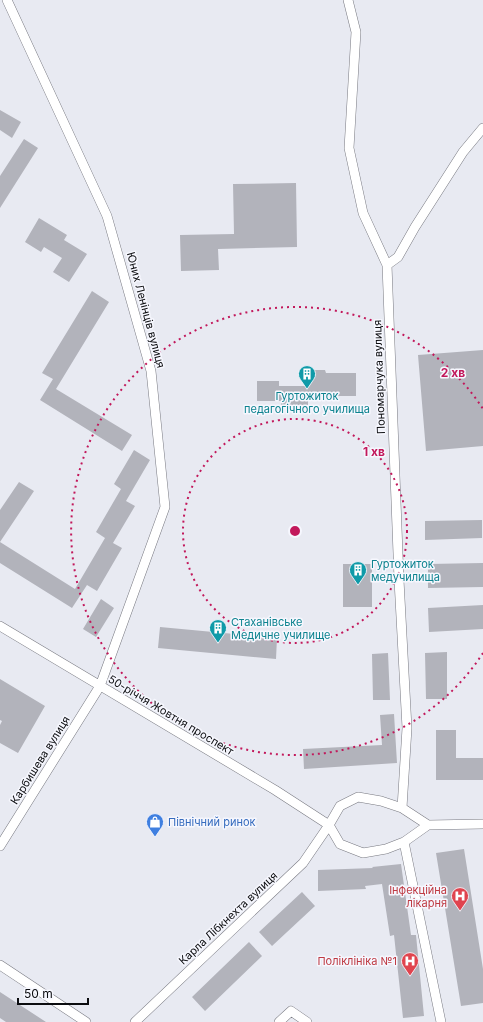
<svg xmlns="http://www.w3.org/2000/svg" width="483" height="1022" font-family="Inter,sans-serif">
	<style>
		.building { fill: #b2b3bb }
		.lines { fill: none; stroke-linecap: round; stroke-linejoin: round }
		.minor-casing { stroke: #787981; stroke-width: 10 }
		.minor { stroke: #fff; stroke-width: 9 }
		.ring { fill: none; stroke: #c2185b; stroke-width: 2; stroke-dasharray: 2 4 }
		.labels { text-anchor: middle; stroke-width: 3; stroke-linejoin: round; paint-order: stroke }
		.street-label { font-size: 11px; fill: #0b0c0f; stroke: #f6f7fe }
		.culture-label { font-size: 11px; fill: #0d838f; stroke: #f6f7fe; text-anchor: start }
		.shop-label { font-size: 11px; fill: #366cbe; stroke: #f6f7fe; text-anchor: start }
		.health-label { font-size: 11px; fill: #be3a42; stroke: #f6f7fe; text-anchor: end }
		.centre { fill: #c2185b; stroke: #f6f7fe; stroke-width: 2 }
		.ring-label { font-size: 12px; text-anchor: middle; font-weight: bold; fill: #c2185b; stroke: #f6f7fe; stroke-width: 3; stroke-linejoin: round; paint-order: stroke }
	</style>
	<rect width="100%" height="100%" fill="#e8eaf2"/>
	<path class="building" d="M0 110 21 122 12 138 0 130Z
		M24 139 38 148 0 208V176Z
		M296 183 297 247 218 249 219 270 181 271 180 235 234 234 233 184Z
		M39 218 67 235 64 240 87 254 69 282 53 272 62 258 44 247 41 252 25 242Z
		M92 291 109 302 56 389 132 435 122 451 40 400 53 379 42 373Z
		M483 350V446L426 451 418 355Z
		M305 370H325L326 373H356V396H327V392H308V405H281V401H257V381H279V386H305Z
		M134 450 150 460 126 501 135 506 113 543 122 548 97 591 87 585 72 608 0 563V510L19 482 34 491 0 542 75 589 105 538 96 532 121 489 114 484Z
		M482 520V538L425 540V521Z
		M483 563V587L428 588V564Z
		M343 564H372V607H343Z
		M101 599 114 608 96 637 83 629Z
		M483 605V629L429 632 428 608Z
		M160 627 277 638 276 659 158 648Z
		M447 652V699H426L425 653Z
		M388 653 390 700H373L372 654Z
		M0 679 45 706 18 753 0 743V725L2 721 0 720Z
		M394 714 397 763 304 769 303 749 382 745 380 715Z
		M436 730H456V758H483V780H436Z
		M464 849 483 969V1003L461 1006 436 853Z
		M401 864 411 935H416L424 1016 403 1018 394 935 390 936 382 884 365 886 366 889 318 891V870L373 868 372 867Z
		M302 892 315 906 272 946 259 932Z
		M249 942 262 956 205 1011 192 997Z
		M0 992 46 1022H6L0 1018Z"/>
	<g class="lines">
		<g class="minor-casing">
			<path id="minor" d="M348 0 356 32 349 148 363 213 387 265 399 580 407 728 402 808
				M387 265 398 257 415 227 463 152 483 128
				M0 626 275 790 329 825 340 844 363 853 386 849 404 842 428 825 402 808 381 801 358 797 340 806 329 825 303 863 135 1022
				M428 825 483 824
				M404 842 441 1022
				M0 846 100 686 165 507 151 371 107 216 7 0
				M0 965 86 1022
				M279 1022 291 1011 307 1022"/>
		</g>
		<use href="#minor" class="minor"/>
	</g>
	<g class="ring">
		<circle cx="295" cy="531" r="112"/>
		<path d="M483 653A224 224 0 1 1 483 409"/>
	</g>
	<defs>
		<g id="building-pin" transform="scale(0.9)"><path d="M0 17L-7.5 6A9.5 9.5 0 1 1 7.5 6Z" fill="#0f9aa8" stroke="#f6f7fe"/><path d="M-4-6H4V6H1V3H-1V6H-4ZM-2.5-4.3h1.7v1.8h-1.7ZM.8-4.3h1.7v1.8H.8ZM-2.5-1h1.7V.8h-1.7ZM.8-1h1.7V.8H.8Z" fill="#fff"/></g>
		<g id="shop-pin" transform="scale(0.9)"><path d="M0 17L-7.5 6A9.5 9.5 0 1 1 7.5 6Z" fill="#3f7fe0" stroke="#f6f7fe"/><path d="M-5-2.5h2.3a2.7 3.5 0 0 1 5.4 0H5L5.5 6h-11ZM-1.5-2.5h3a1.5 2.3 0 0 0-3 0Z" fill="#fff"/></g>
		<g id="hospital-pin" transform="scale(0.9)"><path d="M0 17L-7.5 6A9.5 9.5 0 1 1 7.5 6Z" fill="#e0444e" stroke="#f6f7fe"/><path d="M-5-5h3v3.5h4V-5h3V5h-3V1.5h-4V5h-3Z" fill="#fff"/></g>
	</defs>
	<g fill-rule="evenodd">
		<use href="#building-pin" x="307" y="374"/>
		<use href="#building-pin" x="358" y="570"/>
		<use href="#building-pin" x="218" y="628"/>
		<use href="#shop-pin" x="155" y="822"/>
		<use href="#hospital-pin" x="460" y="896"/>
		<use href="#hospital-pin" x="410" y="961"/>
	</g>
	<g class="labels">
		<g class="street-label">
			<text transform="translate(146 310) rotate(75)" y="4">Юних Ленінців вулиця</text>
			<text transform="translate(379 377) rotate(-92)" y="4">Пономарчука вулиця</text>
			<text transform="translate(171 715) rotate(31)" y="4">50-річчя Жовтня проспект</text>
			<text transform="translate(40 760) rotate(-58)" y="4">Карбишева вулиця</text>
			<text transform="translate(228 918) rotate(-43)" y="4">Карла Лібкнехта вулиця</text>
		</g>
		<g class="culture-label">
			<text x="307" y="400" text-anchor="middle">Гуртожиток<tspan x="307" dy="13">педагогічного училища</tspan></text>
			<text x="371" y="568">Гуртожиток<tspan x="371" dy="13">медучилища</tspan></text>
			<text x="231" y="626">Стаханівське<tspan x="231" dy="13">Медичне училище</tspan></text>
		</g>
		<g class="shop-label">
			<text x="168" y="826">Північний ринок</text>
		</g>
		<g class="health-label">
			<text x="447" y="894">Інфекційна<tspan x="447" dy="13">лікарня</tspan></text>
			<text x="397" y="965">Поліклініка №1</text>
		</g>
	</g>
	<circle cx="295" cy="531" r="6" class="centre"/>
	<g class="ring-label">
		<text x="453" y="377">2 хв</text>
		<text x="374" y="456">1 хв</text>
	</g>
	<path d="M18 998v6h70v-6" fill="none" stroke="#0b0c0f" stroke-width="2"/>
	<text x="24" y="998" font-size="12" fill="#0b0c0f" stroke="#f6f7fe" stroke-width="3" paint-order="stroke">50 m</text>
</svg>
